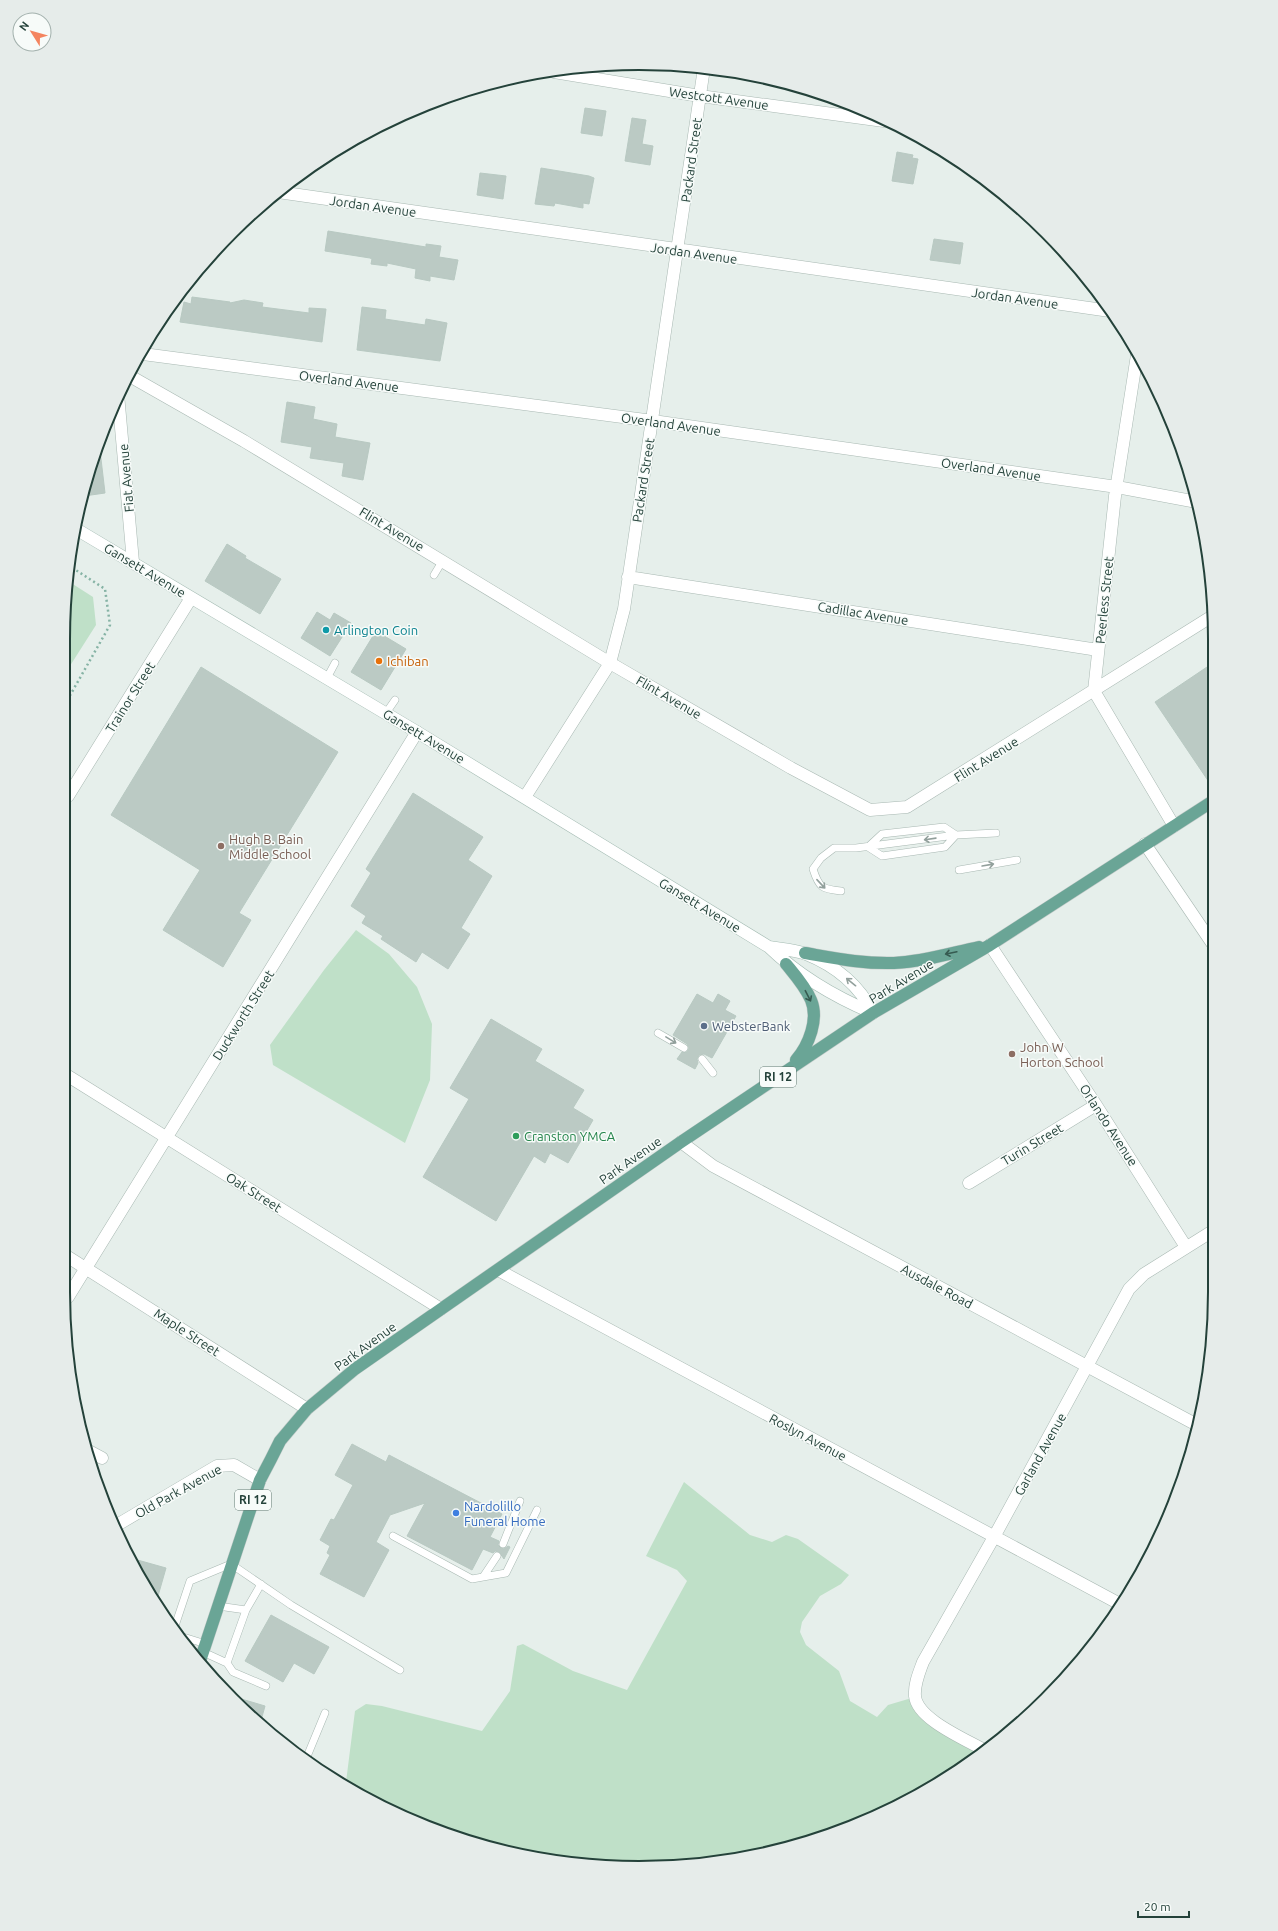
<svg xmlns="http://www.w3.org/2000/svg" width="1278" height="1931" font-family="Ubuntu,sans-serif">
	<style>
		.green { fill: #bfe0c8 }
		.building { fill: #bbcac4; stroke: #b8c9c2 }
		.lines { fill: none; stroke-linecap: round; stroke-linejoin: round }
		.lane-casing { stroke: #a8b8b2; stroke-width: 8 }
		.street-casing { stroke: #a8b8b2; stroke-width: 13 }
		.secondary-casing { stroke: #a4bbb3; stroke-width: 13 }
		.primary-casing { stroke: #c2cac8; stroke-width: 13 }
		.path { stroke: #86b3a5; stroke-width: 2.5; stroke-dasharray: 2 3; stroke-linecap: butt }
		.lane { stroke: #fff; stroke-width: 7 }
		.street { stroke: #fff; stroke-width: 12 }
		.secondary { stroke: #fff; stroke-width: 12 }
		.primary { stroke: #6aa596; stroke-width: 12 }
		.oneway { stroke: #92a09c }
		.oneway2 { stroke: #365b51 }
		.culture-dot { fill: #0f9aa8; stroke: #f7fbf9; stroke-width: 1.5 }
		.food-dot { fill: #e8710a; stroke: #f7fbf9; stroke-width: 1.5 }
		.education-dot { fill: #8d6e63; stroke: #f7fbf9; stroke-width: 1.5 }
		.service-dot { fill: #5c6f8a; stroke: #f7fbf9; stroke-width: 1.5 }
		.leisure-dot { fill: #2e9e5b; stroke: #f7fbf9; stroke-width: 1.5 }
		.shop-dot { fill: #3f7fe0; stroke: #f7fbf9; stroke-width: 1.5 }
		.labels { text-anchor: middle; stroke-width: 3; stroke-linejoin: round; paint-order: stroke }
		.shield { fill: #f7fbf9; stroke: #637a73; stroke-width: 1 }
		.shield-label { font-size: 12px; font-weight: bold; fill: #24423a }
		.street-label { font-size: 13px; fill: #24423a; stroke: #f7fbf9 }
		.culture-label { font-size: 13px; fill: #0d838f; stroke: #f7fbf9; text-anchor: start }
		.food-label { font-size: 13px; fill: #c56008; stroke: #f7fbf9; text-anchor: start }
		.education-label { font-size: 13px; fill: #785e54; stroke: #f7fbf9; text-anchor: start }
		.service-label { font-size: 13px; fill: #4e5e75; stroke: #f7fbf9; text-anchor: start }
		.leisure-label { font-size: 13px; fill: #27864d; stroke: #f7fbf9; text-anchor: start }
		.shop-label { font-size: 13px; fill: #366cbe; stroke: #f7fbf9; text-anchor: start }
		.rim { fill: none; stroke: #24423a; stroke-width: 2 }
	</style>
	<rect width="100%" height="100%" fill="#e6efeb"/>
	<path class="green" d="M68 581 93 597 96 625 68 669Z
		M356 930 389 954 417 987 432 1024 430 1080 405 1143 273 1065 270 1045 324 970Z
		M684 1482 750 1535 772 1542 786 1535 798 1539 849 1575 841 1584 820 1596 802 1622 800 1632 806 1645 839 1671 850 1701 877 1717 888 1705 915 1697 921 1710 985 1749 927 1791 859 1824 752 1857 601 1867 490 1848 419 1824 346 1782 355 1711 366 1704 382 1706 482 1731 510 1691 517 1646 523 1644 573 1671 627 1690 687 1581 677 1570 646 1556Z"/>
	<path class="building" d="M585 108 606 111 602 136 581 133Z
		M632 118 646 120 642 144 653 146 650 165 625 161Z
		M897 152 913 155 912 158 918 159 913 184 892 181Z
		M541 168 589 176 594 178 589 204 583 203V208L555 203 554 206 535 204Z
		M480 173 506 176 503 199 477 195Z
		M328 231 426 247V244L441 246 439 257 458 260 454 280 430 276V281L415 278 416 269 387 263V266L371 264 372 259 370 258 325 251Z
		M934 239 963 243 960 264 930 260Z
		M192 297 230 302V303L244 300 263 303 262 307 309 313V308L326 309 322 342 180 322 184 302 191 304Z
		M362 307 386 310 385 319 425 325 426 319 447 323 440 361 357 350Z
		M287 402 315 407 313 419 337 424 335 437 370 443 363 480 342 476 344 463 310 458 312 447 281 442Z
		M99 442 105 493 84 496 94 454Z
		M227 544 246 556 245 558 281 579 260 614 205 581Z
		M317 612 330 620 334 613 351 623 330 656 301 638Z
		M376 631 406 649 381 690 351 672Z
		M1213 663V788L1155 702Z
		M201 667 338 752 239 913 251 920 223 967 163 930 200 870 111 815Z
		M413 793 483 837 468 860 492 876 461 928 470 934 448 969 422 952 416 962 381 939 383 936 362 923 366 916 351 906 371 873 366 869Z
		M697 994 713 1003 718 994 730 1001 725 1010 736 1016 712 1058 704 1054 699 1055 697 1059 698 1063 695 1069 677 1059 682 1052H687L689 1048 687 1044 673 1035Z
		M491 1019 542 1049 535 1061 584 1090 573 1108 593 1120 568 1163 550 1153 545 1163 534 1156 496 1221 423 1177 469 1099 450 1088Z
		M352 1444 386 1462 389 1455 502 1514 490 1537 499 1541 498 1545 501 1548 504 1549 508 1546 510 1547 504 1559 499 1552 495 1551 493 1553 483 1549 472 1570 407 1536 425 1503 390 1515 376 1542 389 1550 364 1597 320 1574 330 1555 327 1553 330 1546 320 1540 331 1519 334 1520 353 1485 335 1475Z
		M134 1559 166 1568 156 1603Z
		M271 1615 329 1647 314 1674 294 1663 283 1682 245 1661Z
		M228 1695 265 1706 260 1724 232 1699Z"/>
	<g class="lines">
		<g class="lane-casing">
			<path id="lane" d="M434 575 443 560
				M327 678 335 663
				M386 713 395 700
				M944 827 956 835 945 847 882 856 868 847 882 834Z
				M959 870 1017 860
				M841 891C822 889 819 888 813 869L821 858 834 848H856L956 835 996 833
				M658 1033 684 1048
				M702 1059 713 1073
				M393 1536 472 1579 483 1577 497 1556
				M503 1544 520 1501
				M483 1577 506 1573 537 1510
				M246 1610 261 1584
				M174 1629 190 1581 231 1564 291 1605 400 1670
				M180 1636 206 1644
				M203 1652 227 1663 246 1610 218 1606
				M227 1663 233 1672 266 1686
				M306 1759 325 1713"/>
		</g>
		<g class="street-casing">
			<path id="street" d="M554 72 700 96 884 121
				M278 192 1110 311
				M143 354 653 421 1117 487 1197 502
				M1137 355 1115 496 1094 691 1174 826
				M128 375 244 441 610 663 791 768 870 810 907 807 1214 615
				M118 394 133 562
				M628 577 1098 650
				M68 796 191 598
				M525 797 610 663 624 609 704 68
				M1145 844 1212 943
				M990 945 1096 1105 1186 1247
				M68 1076 441 1309
				M681 1142 713 1166 1197 1425
				M969 1183 1096 1105
				M68 1257 307 1409
				M498 1270 1118 1603
				M68 1297 417 732
				M87 1450 102 1458
				M117 1525 217 1466 234 1465 260 1480
				M984 1750C965 1739 917 1719 915 1696 914 1684 919 1673 923 1662L994 1537 1129 1289 1144 1274 1211 1232"/>
		</g>
		<g class="secondary-casing">
			<path id="secondary" d="M76 529 417 732 769 947C799 976 835 997 873 1013
				M769 947C781 949 795 950 806 954 836 966 859 985 873 1013"/>
		</g>
		<g class="primary-casing">
			<path id="primary" d="M805 953C834 958 863 964 894 963 922 962 951 953 979 947
				M786 964C795 975 805 986 811 1000 819 1019 809 1045 796 1060
				M200 1661 260 1480 271 1459 280 1441 307 1409 355 1369 681 1142 873 1013 990 945 1213 801"/>
		</g>
		<path class="path" d="M68 565 105 589 110 625 68 699"/>
		<use href="#lane" class="lane"/>
		<use href="#street" class="street"/>
		<use href="#secondary" class="secondary"/>
		<use href="#primary" class="primary"/>
	</g>
	<defs><path id="oneway-shaft" d="M-6 0H5M1.5-3L5.5 0L1.5 3" fill="none" stroke-width="1.6" stroke-linecap="round" stroke-linejoin="round"/></defs>
	<g class="oneway">
		<use href="#oneway-shaft" transform="translate(930 839) rotate(172)"/>
		<use href="#oneway-shaft" transform="translate(988 865) rotate(-10)"/>
		<use href="#oneway-shaft" transform="translate(821 884) rotate(47)"/>
		<use href="#oneway-shaft" transform="translate(851 982) rotate(-141)"/>
		<use href="#oneway-shaft" transform="translate(671 1040) rotate(31)"/>
	</g>
	<g class="oneway2">
		<use href="#oneway-shaft" transform="translate(951 953) rotate(168)"/>
		<use href="#oneway-shaft" transform="translate(808 996) rotate(63)"/>
	</g>
	<circle class="culture-dot" cx="326" cy="630" r="4"/>
	<circle class="food-dot" cx="379" cy="661" r="4"/>
	<g class="education-dot">
		<circle cx="221" cy="846" r="4"/>
		<circle cx="1012" cy="1054" r="4"/>
	</g>
	<circle class="service-dot" cx="704" cy="1026" r="4"/>
	<circle class="leisure-dot" cx="516" cy="1136" r="4"/>
	<circle class="shop-dot" cx="456" cy="1513" r="4"/>
	<g class="labels">
		<g class="shield">
			<rect x="760" y="1067" width="36" height="20" rx="3"/>
			<rect x="235" y="1490" width="36" height="20" rx="3"/>
		</g>
		<g class="shield-label">
			<text x="778" y="1081">RI 12</text>
			<text x="253" y="1504">RI 12</text>
		</g>
		<g class="street-label">
			<text transform="translate(719 98) rotate(8)" y="5">Westcott Avenue</text>
			<text transform="translate(691 160) rotate(-82)" y="5">Packard Street</text>
			<text transform="translate(373 206) rotate(8)" y="5">Jordan Avenue</text>
			<text transform="translate(694 253) rotate(8)" y="5">Jordan Avenue</text>
			<text transform="translate(1015 298) rotate(8)" y="5">Jordan Avenue</text>
			<text transform="translate(349 381) rotate(7)" y="5">Overland Avenue</text>
			<text transform="translate(671 424) rotate(8)" y="5">Overland Avenue</text>
			<text transform="translate(991 469) rotate(8)" y="5">Overland Avenue</text>
			<text transform="translate(126 478) rotate(-95)" y="5">Fiat Avenue</text>
			<text transform="translate(643 480) rotate(-81)" y="5">Packard Street</text>
			<text transform="translate(392 529) rotate(31)" y="5">Flint Avenue</text>
			<text transform="translate(145 570) rotate(31)" y="5">Gansett Avenue</text>
			<text transform="translate(1104 600) rotate(-84)" y="5">Peerless Street</text>
			<text transform="translate(863 613) rotate(9)" y="5">Cadillac Avenue</text>
			<text transform="translate(130 697) rotate(-58)" y="5">Trainor Street</text>
			<text transform="translate(669 697) rotate(30)" y="5">Flint Avenue</text>
			<text transform="translate(424 736) rotate(31)" y="5">Gansett Avenue</text>
			<text transform="translate(986 759) rotate(-32)" y="5">Flint Avenue</text>
			<text transform="translate(700 905) rotate(31)" y="5">Gansett Avenue</text>
			<text transform="translate(901 981) rotate(-31)" y="5">Park Avenue</text>
			<text transform="translate(243 1015) rotate(-58)" y="5">Duckworth Street</text>
			<text transform="translate(1109 1125) rotate(57)" y="5">Orlando Avenue</text>
			<text transform="translate(1032 1144) rotate(-31)" y="5">Turin Street</text>
			<text transform="translate(630 1160) rotate(-35)" y="5">Park Avenue</text>
			<text transform="translate(254 1192) rotate(32)" y="5">Oak Street</text>
			<text transform="translate(937 1286) rotate(28)" y="5">Ausdale Road</text>
			<text transform="translate(187 1332) rotate(33)" y="5">Maple Street</text>
			<text transform="translate(365 1346) rotate(-36)" y="5">Park Avenue</text>
			<text transform="translate(808 1437) rotate(28)" y="5">Roslyn Avenue</text>
			<text transform="translate(1040 1454) rotate(-61)" y="5">Garland Avenue</text>
			<text transform="translate(178 1491) rotate(-29)" y="5">Old Park Avenue</text>
		</g>
		<g class="culture-label">
			<text x="334" y="635">Arlington Coin</text>
		</g>
		<g class="food-label">
			<text x="387" y="666">Ichiban</text>
		</g>
		<g class="education-label">
			<text x="229" y="844">Hugh B. Bain<tspan x="229" dy="15">Middle School</tspan></text>
			<text x="1020" y="1052">John W<tspan x="1020" dy="15">Horton School</tspan></text>
		</g>
		<g class="service-label">
			<text x="712" y="1031">WebsterBank</text>
		</g>
		<g class="leisure-label">
			<text x="524" y="1141">Cranston YMCA</text>
		</g>
		<g class="shop-label">
			<text x="464" y="1511">Nardolillo<tspan x="464" dy="15">Funeral Home</tspan></text>
		</g>
	</g>
	<path d="M0 0H1278V1931H0ZM639 70H639A569 569 0 0 1 1208 639V1292A569 569 0 0 1 639 1861H639A569 569 0 0 1 70 1292V639A569 569 0 0 1 639 70Z" fill="#e6ecea" fill-rule="evenodd"/>
	<path class="rim" d="M639 70H639A569 569 0 0 1 1208 639V1292A569 569 0 0 1 639 1861H639A569 569 0 0 1 70 1292V639A569 569 0 0 1 639 70Z"/>
	<g transform="translate(32 32) rotate(307)"><circle r="19" fill="#f7fbf9" stroke="#a3b1ad"/>
	<path d="M0-3L7 15L0 10L-7 15Z" fill="#f4845f"/>
	<text y="-6" font-size="11" font-weight="bold" text-anchor="middle" fill="#24423a">N</text>
	</g>
	<path d="M1138 1911v6h51v-6" fill="none" stroke="#24423a" stroke-width="2"/>
	<text x="1144" y="1911" font-size="12" fill="#24423a" stroke="#f7fbf9" stroke-width="3" paint-order="stroke">20 m</text>
</svg>
